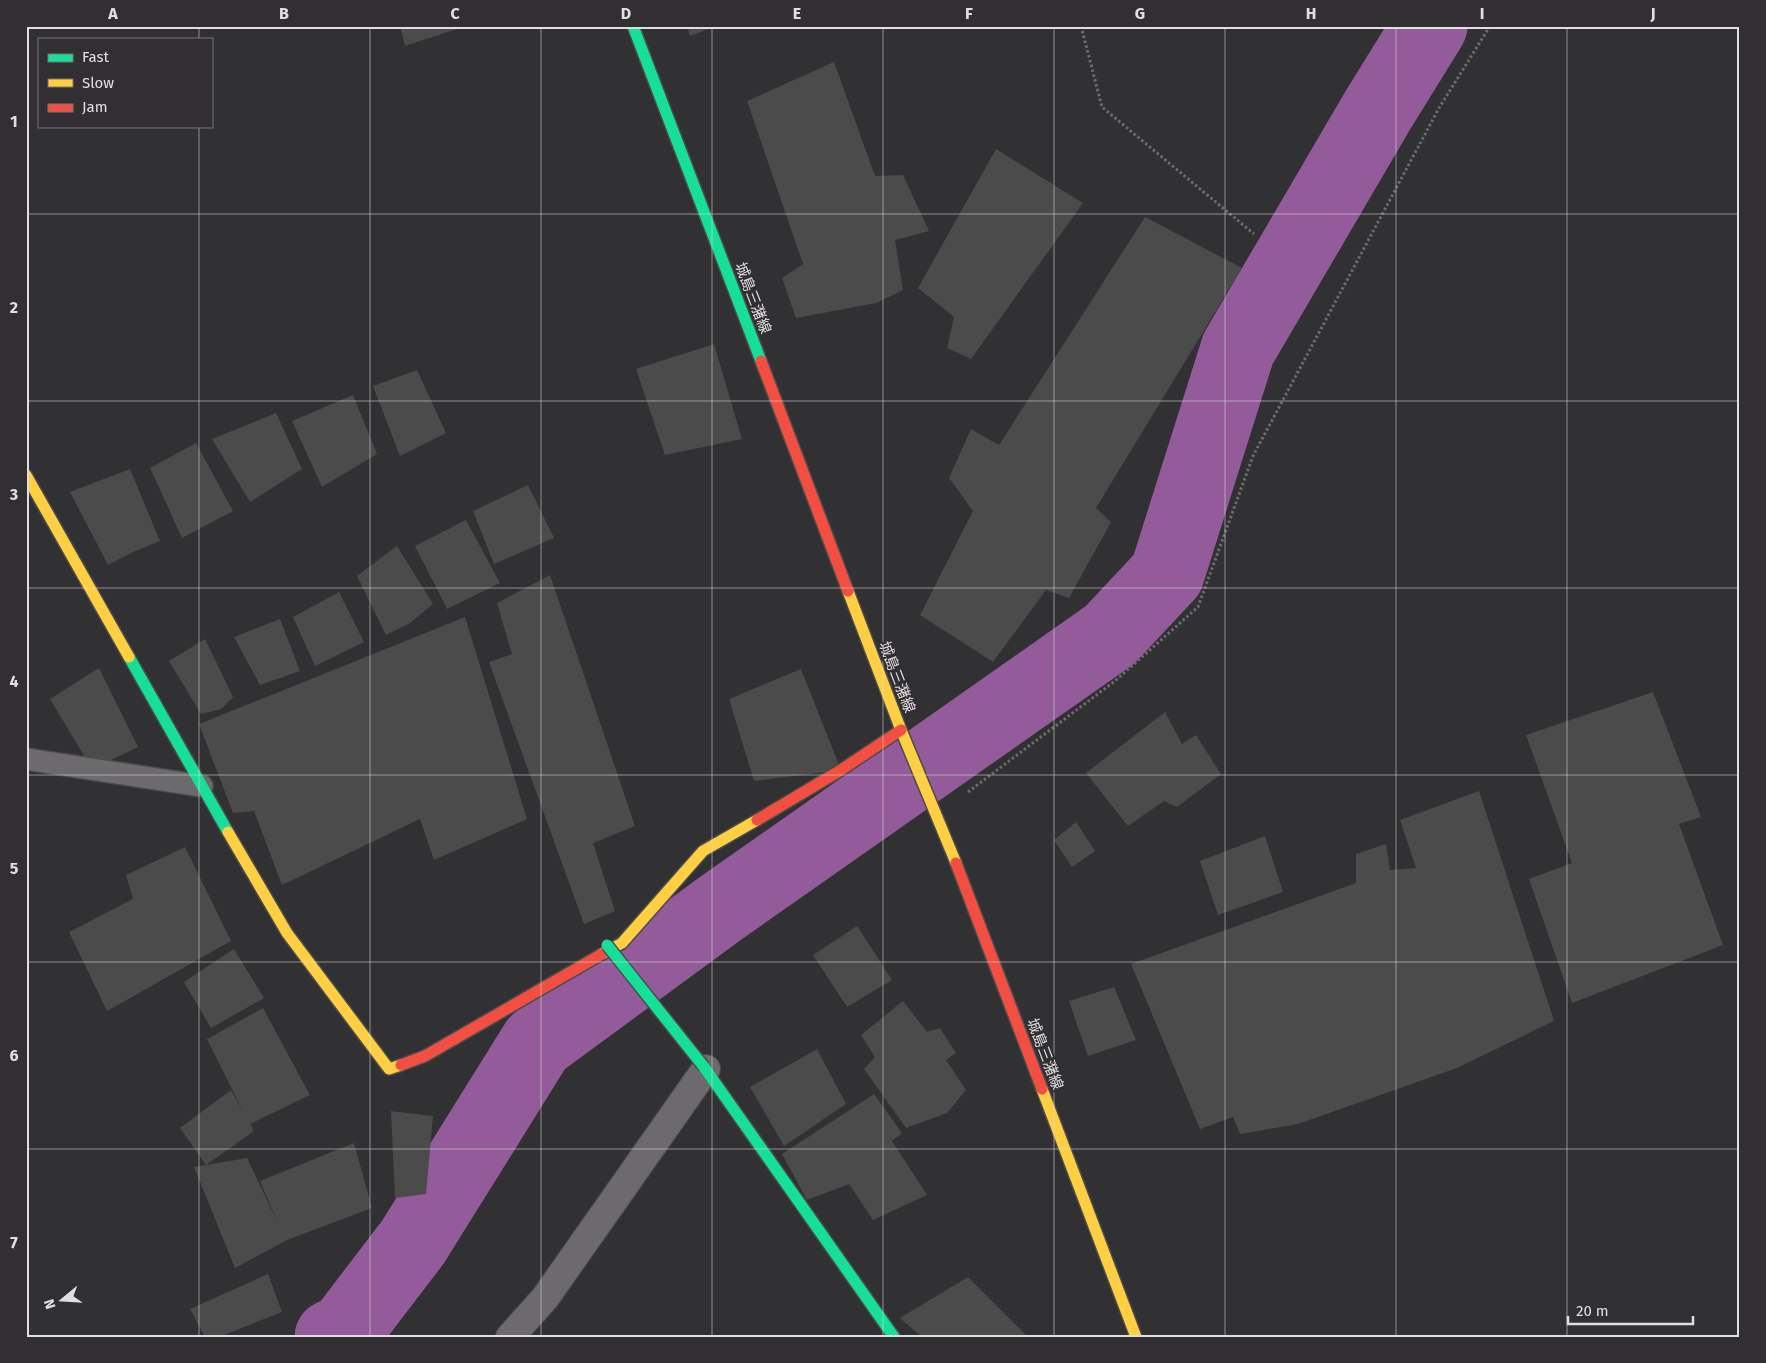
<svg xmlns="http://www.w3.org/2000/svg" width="1766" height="1363" font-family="'Fira Sans','Noto Sans JP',sans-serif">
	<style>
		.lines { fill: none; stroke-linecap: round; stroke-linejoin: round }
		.river { stroke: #935b99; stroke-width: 75 }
		.building { fill: #4b4b4c }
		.lane-casing { stroke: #4d4c4d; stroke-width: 24 }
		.street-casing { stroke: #4d4c4d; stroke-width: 30 }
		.fast-casing { stroke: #4d4c4d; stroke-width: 14 }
		.slow-casing { stroke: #4d4c4d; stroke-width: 14 }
		.jam-casing { stroke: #4d4c4d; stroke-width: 14 }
		.path { stroke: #6c6b6d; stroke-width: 3; stroke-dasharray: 2.5 2.5; stroke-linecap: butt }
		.lane { stroke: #6c6a6c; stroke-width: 21 }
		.street { stroke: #6c6a6c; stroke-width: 28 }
		.fast { stroke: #16e098; stroke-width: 11 }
		.slow { stroke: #ffcf43; stroke-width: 11 }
		.jam { stroke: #f24e42; stroke-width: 11 }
		.fast-bridge-casing { stroke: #4d4c4d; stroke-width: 14; stroke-linecap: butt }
		.fast-bridge { stroke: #16e098; stroke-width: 11 }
		.grid { fill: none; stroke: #e0dee0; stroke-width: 1; stroke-opacity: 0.55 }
		.labels { text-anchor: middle; stroke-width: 4; stroke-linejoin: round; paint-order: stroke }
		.street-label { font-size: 15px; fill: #e0dee0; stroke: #322f33 }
		.neatline { fill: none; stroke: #e0dee0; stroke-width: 2 }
		.grid-label { font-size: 16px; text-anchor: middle; font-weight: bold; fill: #e0dee0 }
	</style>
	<rect width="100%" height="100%" fill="#313032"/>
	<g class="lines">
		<path class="river" d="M332 1337 345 1331 413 1242 537 1043 721 908 1110 635 1167 574 1238 349 1378 110 1430 26"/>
	</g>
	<path class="building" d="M400 26H463V27L405 46Z
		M687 26H716L690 36Z
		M834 62 875 176 903 175 929 231 895 240 903 290 876 303 796 318 782 278 803 264 747 101Z
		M996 149 1083 203 971 359 947 348 954 317 918 288Z
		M1145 217 1242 268 1096 508 1111 522 1069 598 1046 590 993 662 920 615 973 511 949 478 971 429 999 445Z
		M714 344 742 439 665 455 636 369Z
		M417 370 446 433 400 456 373 386Z
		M353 395 377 454 322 487 292 421Z
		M276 413 302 469 250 502 212 439Z
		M196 443 233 511 182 538 150 468Z
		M130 469 160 541 133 552 108 565 70 492Z
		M528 485 554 538 494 564 473 511Z
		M466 520 500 583 447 609 415 546Z
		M397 546 433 604 410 623 386 635 357 576Z
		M550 575 635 826 593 843 615 911 584 924 489 662 512 654 497 603Z
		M339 592 364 642 315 666 293 617Z
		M465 617 527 819 434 860 420 819 282 885 254 811 233 813 199 724Z
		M280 619 300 671 260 685 234 637Z
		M205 639 233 697 221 709 201 714 169 661Z
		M99 668 138 747 92 769 50 699Z
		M801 669 841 770 754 781 729 699Z
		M1653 692 1701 817 1679 824 1723 945 1572 1003 1529 879 1572 863 1526 735Z
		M1165 712 1182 744 1196 735 1221 774 1177 807 1164 801 1128 826 1086 773Z
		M1479 791 1554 1021 1457 1068 1298 1124 1240 1134 1233 1117 1200 1129 1131 964 1356 883V854L1386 844 1390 870 1416 868 1400 820Z
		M1076 822 1095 851 1072 867 1054 840Z
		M1265 836 1283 892 1218 915 1200 861Z
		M185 847 231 941 107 1011 69 932 133 899 126 875Z
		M857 926 892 980 847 1007 813 955Z
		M234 949 264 998 211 1028 184 982Z
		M1114 987 1136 1040 1088 1056 1069 1001Z
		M903 1001 927 1032 940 1028 956 1053 946 1060 966 1090 947 1113 906 1128 864 1069 875 1057 861 1035Z
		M263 1008 310 1095 250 1124 254 1131 206 1165 247 1158 278 1223 260 1181 354 1143 372 1208 287 1240 235 1268 194 1167 206 1165 180 1128 231 1090 244 1113 207 1039Z
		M817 1049 846 1104 784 1146 750 1087Z
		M874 1094 902 1133 892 1141 927 1195 873 1220 849 1184 807 1200 782 1154Z
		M391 1111 433 1116 426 1194 395 1198Z
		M268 1274 282 1312 219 1337H205L190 1309Z
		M968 1277 1028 1337H922L900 1318Z"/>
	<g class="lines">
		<g class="lane-casing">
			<path id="lane" d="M26 759 202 786"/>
		</g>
		<g class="street-casing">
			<path id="street" d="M510 1337 545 1298 706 1069"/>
		</g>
		<g class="fast-casing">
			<path id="fast" d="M633 26 761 361
				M129 657 228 832
				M704 1067 894 1337"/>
		</g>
		<g class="slow-casing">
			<path id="slow" d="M26 475 129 657
				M848 591 901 730 956 863
				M228 832 287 933 389 1069 401 1065
				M602 954 622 943 703 851 757 820
				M1042 1089 1136 1337"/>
		</g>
		<g class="jam-casing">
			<path id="jam" d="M761 361 848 591
				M757 820 841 770 901 730
				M956 863 1042 1089
				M401 1065 425 1056 602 954"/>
		</g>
		<path class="path" d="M1081 26 1102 107 1254 234
			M968 792 1115 681 1198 607 1253 456 1439 108 1490 26"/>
		<use href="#lane" class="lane"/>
		<use href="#street" class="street"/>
		<use href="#fast" class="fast"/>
		<use href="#slow" class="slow"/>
		<use href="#jam" class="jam"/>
		<g class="fast-bridge-casing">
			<path id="fast-bridge" d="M607 945 704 1067"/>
		</g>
		<use href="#fast-bridge" class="fast-bridge"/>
	</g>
	<path class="grid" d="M199 26V39M370 26V1337M541 26V1337M712 26V1337M883 26V1337M1054 26V1337M1225 26V1337M1396 26V1337M1567 26V1337M199 126V1337M26 214H1740M26 401H1740M26 588H1740M26 775H1740M26 962H1740M26 1149H1740"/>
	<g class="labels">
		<g class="street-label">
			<text transform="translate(753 298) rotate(69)" y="5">城島三潴線</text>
			<text transform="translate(897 677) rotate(69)" y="5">城島三潴線</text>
			<text transform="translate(1045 1054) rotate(69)" y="5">城島三潴線</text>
		</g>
	</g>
	<rect width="1766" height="1363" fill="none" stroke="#322f33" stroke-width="55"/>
	<rect x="38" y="38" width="175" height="90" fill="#322f33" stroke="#787578"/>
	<rect x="48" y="54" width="25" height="8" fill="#16e098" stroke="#787578"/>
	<text x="82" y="62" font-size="15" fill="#e0dee0">Fast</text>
	<rect x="48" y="79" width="25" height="8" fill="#ffcf43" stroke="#787578"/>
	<text x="82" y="88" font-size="15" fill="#e0dee0">Slow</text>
	<rect x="48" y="104" width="25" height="8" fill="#f24e42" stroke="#787578"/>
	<text x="82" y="112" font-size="15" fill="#e0dee0">Jam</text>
	<g transform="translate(62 1300) rotate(252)" stroke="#322f33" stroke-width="4" paint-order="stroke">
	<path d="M0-4L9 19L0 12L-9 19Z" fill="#e0dee0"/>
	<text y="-8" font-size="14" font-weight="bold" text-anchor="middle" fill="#e0dee0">N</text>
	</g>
	<path d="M1568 1316v8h125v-8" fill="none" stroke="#e0dee0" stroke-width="2.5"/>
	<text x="1576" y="1316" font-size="15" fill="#e0dee0" stroke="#322f33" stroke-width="4" paint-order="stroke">20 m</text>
	<rect x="28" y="28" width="1710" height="1308" class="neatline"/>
	<g class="grid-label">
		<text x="113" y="19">A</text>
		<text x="284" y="19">B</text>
		<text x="455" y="19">C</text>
		<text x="626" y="19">D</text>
		<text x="797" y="19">E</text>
		<text x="969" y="19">F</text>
		<text x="1140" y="19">G</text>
		<text x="1311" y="19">H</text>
		<text x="1482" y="19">I</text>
		<text x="1653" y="19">J</text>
		<text x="14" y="127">1</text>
		<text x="14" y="313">2</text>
		<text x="14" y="500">3</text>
		<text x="14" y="687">4</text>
		<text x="14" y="874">5</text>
		<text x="14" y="1061">6</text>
		<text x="14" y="1248">7</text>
	</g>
</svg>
